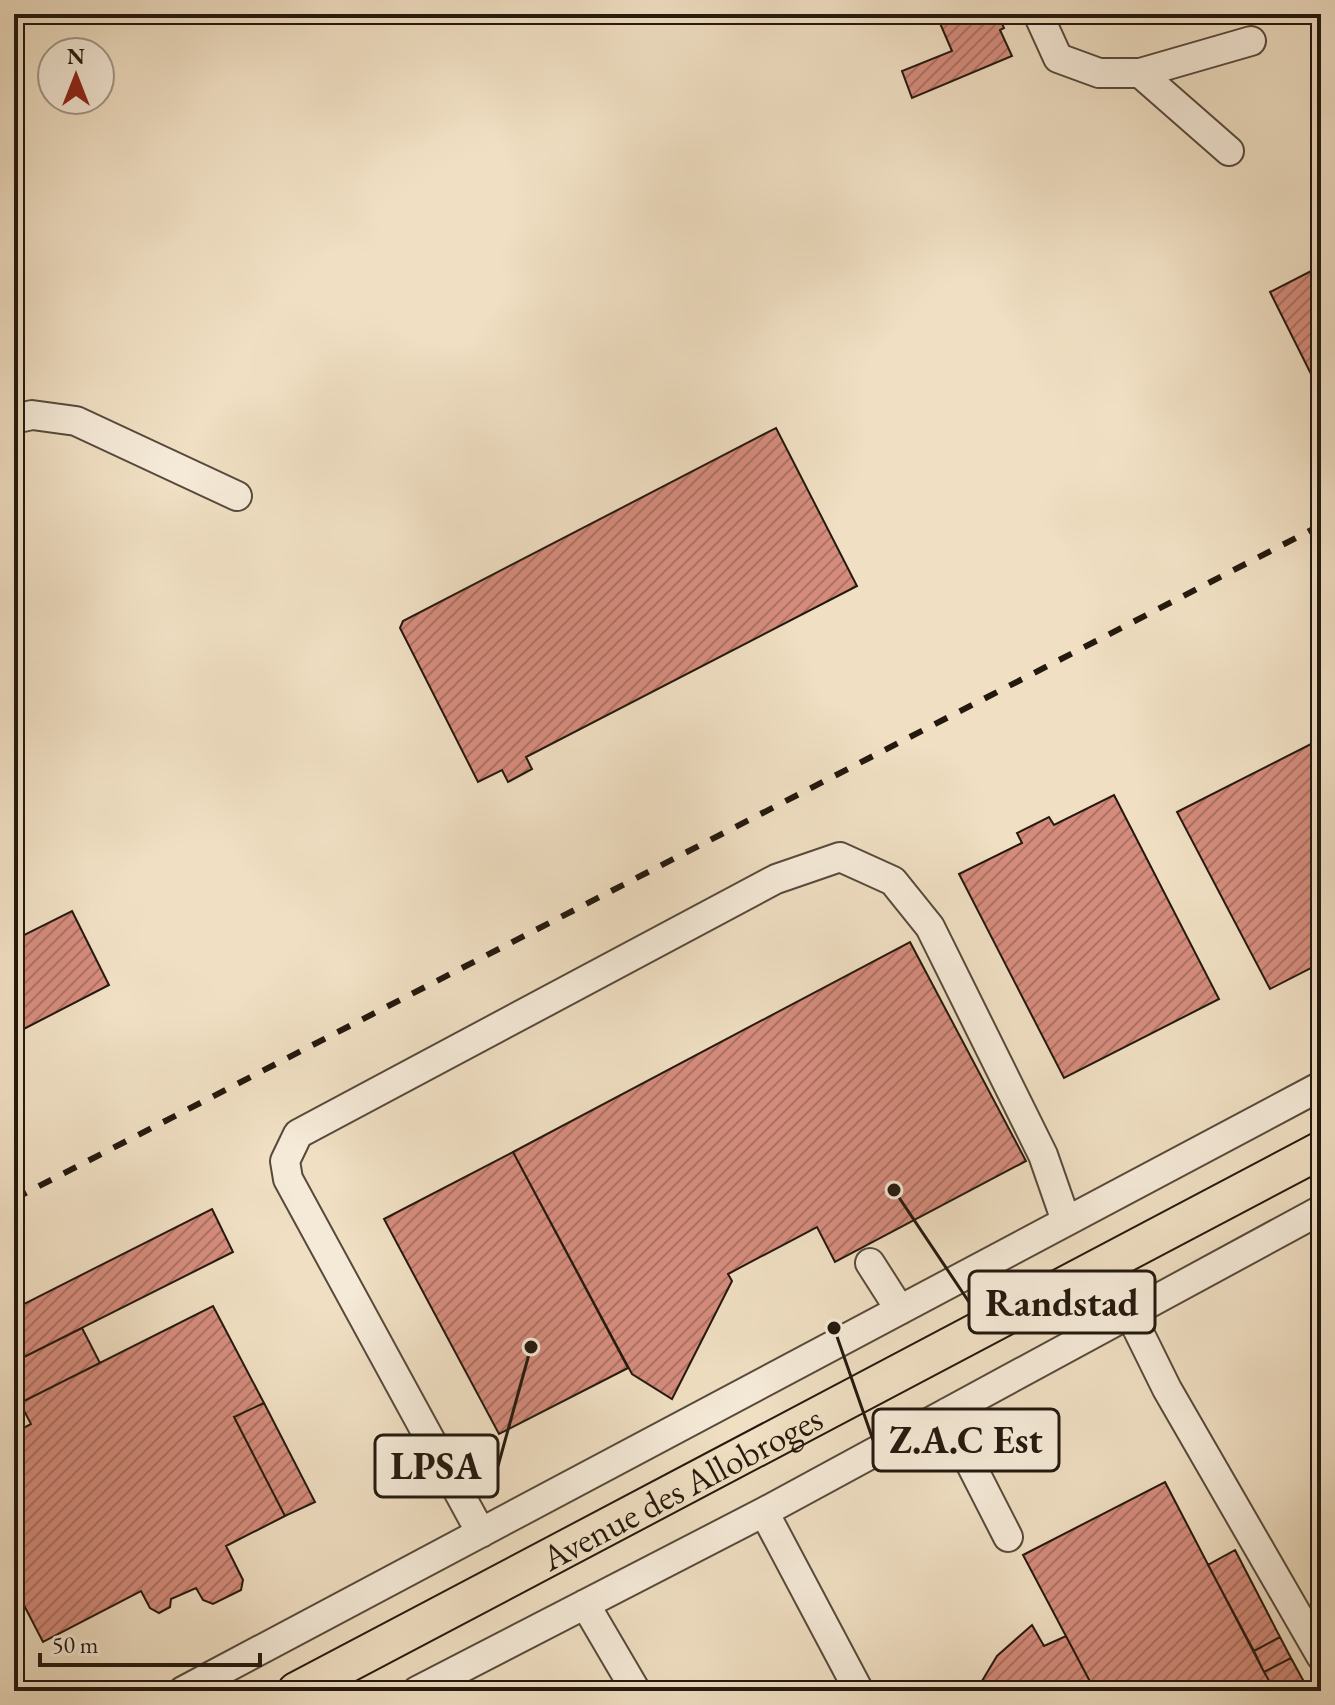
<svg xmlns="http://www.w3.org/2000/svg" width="1335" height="1705" font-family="'EB Garamond',serif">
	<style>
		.building { fill: url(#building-hatch); stroke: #24190e; stroke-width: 2 }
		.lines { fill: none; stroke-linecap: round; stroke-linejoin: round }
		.minor-casing { stroke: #574a3b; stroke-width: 32 }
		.major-casing { stroke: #24190e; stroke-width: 40 }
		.minor { stroke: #f5ead8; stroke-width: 28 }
		.major { stroke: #f0dfc3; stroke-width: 36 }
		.rail { stroke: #24190e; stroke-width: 6; stroke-dasharray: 14 14; stroke-linecap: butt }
		.labels { text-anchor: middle; stroke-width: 6; stroke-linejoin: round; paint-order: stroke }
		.street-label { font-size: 36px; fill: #24190e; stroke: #f5ead8 }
		.leader { fill: none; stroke: #24190e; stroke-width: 3 }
		.callout-dot { fill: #24190e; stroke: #f5ead8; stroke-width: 3 }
		.callout { fill: #f5ead8; stroke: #24190e; stroke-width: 3 }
		.callout-label { font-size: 38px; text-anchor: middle; font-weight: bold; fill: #24190e }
	</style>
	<defs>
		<pattern id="building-hatch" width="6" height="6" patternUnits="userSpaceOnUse" patternTransform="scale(2)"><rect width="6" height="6" fill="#d68c7d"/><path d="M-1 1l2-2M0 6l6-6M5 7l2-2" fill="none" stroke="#ad7265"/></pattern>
	</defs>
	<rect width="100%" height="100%" fill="#f0dfc3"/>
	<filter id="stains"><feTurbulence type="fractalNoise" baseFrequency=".0025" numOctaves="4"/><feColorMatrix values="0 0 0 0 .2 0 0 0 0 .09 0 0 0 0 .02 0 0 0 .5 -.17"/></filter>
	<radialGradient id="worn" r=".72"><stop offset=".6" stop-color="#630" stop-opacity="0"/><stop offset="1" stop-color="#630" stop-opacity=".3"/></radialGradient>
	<path class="building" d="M936 14H998L1004 28 1000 30 1012 56 912 98 902 71 952 51Z
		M1321 266V392H1320L1270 292Z
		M776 428 857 586 526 757 532 769 508 782 502 770 478 782 400 628 403 621Z
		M1321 739V963L1270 989 1177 812Z
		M1114 795 1219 999 1064 1078 959 874 1022 843 1017 833 1049 817 1054 825Z
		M72 911 109 985 14 1034V940Z
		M910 942 1026 1161 835 1262 817 1227 728 1274 732 1281 672 1399 632 1374 513 1152Z
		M513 1152 628 1368 499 1434 384 1219Z
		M212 1209 233 1252 14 1362V1309Z
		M213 1306 264 1403 234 1417 285 1516 226 1546 243 1580 241 1590 213 1604 203 1600 196 1588 171 1599 170 1607 159 1613 150 1608 141 1591 43 1642 14 1586V1433L31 1424 20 1403Z
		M82 1328 100 1363 20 1403 14 1391V1362Z
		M264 1403 315 1502 285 1516 234 1417Z
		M1165 1482 1264 1672 1275 1691H1095L1023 1555Z
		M1235 1550 1280 1637 1254 1651 1208 1565Z
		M1032 1625 1044 1646 1066 1636 1095 1691H976L997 1656Z
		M1280 1637 1291 1658 1264 1672 1254 1651Z
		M1291 1658 1309 1691H1275L1264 1672Z"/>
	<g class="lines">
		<g class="minor-casing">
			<path id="minor" d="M1038 14 1058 58 1099 73H1140L1251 41
				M1140 73 1229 151
				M14 419 32 415 76 421 237 496
				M870 1263 900 1310
				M1130 1314 1167 1389 1321 1656
				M948 1412 962 1447 1008 1537
				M764 1512 859 1691
				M481 1533 288 1179 285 1161 298 1134 776 879 840 857 893 881 930 927 1043 1155 1066 1221
				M585 1604 636 1691
				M183 1691 1321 1086
				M417 1691 764 1512 1321 1210"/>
		</g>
		<g class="major-casing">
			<g id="major">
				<path id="s1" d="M296 1691 1321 1150"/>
			</g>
		</g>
		<use href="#minor" class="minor"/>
		<use href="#major" class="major"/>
		<path class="rail" d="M14 1199 1321 525"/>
	</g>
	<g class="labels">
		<g class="street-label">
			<text dy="13" stroke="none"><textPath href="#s1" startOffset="436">Avenue des Allobroges</textPath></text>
		</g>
	</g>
	<path class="leader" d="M894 1190L969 1302M834 1328L873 1440M531 1347L498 1466"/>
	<g class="callout-dot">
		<circle cx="894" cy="1190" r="8"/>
		<circle cx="834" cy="1328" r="8"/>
		<circle cx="531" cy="1347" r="8"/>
	</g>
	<g class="callout">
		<rect x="969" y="1271" width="186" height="62" rx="8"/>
		<rect x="873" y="1409" width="186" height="62" rx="8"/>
		<rect x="375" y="1435" width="123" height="62" rx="8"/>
	</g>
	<g class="callout-label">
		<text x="1062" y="1316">Randstad</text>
		<text x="966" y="1453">Z.A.C Est</text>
		<text x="436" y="1479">LPSA</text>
	</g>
	<rect width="1335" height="1705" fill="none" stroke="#f0dfc3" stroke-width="48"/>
	<rect x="16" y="16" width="1303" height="1673" fill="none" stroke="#24190e" stroke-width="4"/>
	<rect x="24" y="24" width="1287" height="1657" fill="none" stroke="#24190e" stroke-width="2"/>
	<g transform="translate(76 76)"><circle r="38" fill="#f5ead8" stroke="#a19687" stroke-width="2"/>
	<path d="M0-6L14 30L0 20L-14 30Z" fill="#8f2418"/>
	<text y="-12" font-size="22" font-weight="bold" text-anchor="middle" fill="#24190e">N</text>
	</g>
	<path d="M40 1653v12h220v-12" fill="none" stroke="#24190e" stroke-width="4"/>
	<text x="52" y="1653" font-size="24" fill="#24190e" stroke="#f5ead8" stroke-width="6" paint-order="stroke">50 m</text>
	<rect width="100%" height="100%" filter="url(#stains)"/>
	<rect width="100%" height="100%" fill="url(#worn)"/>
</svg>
